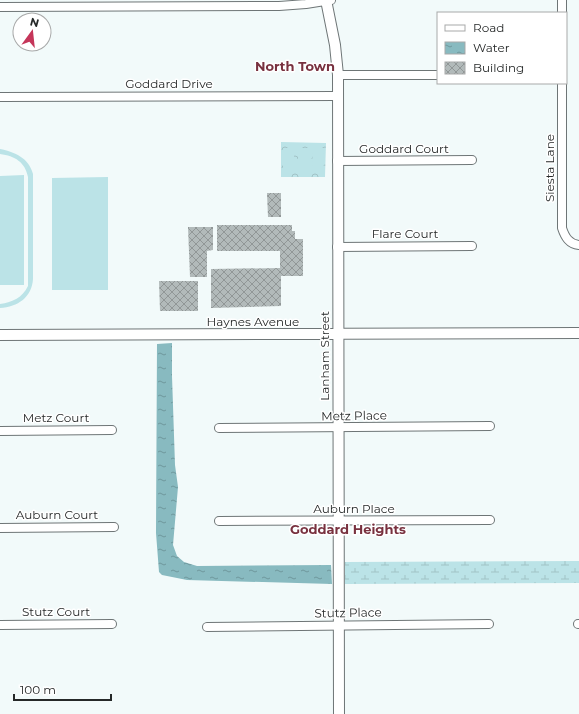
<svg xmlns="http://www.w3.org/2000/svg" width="579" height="714" font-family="Montserrat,sans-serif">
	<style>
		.wetland { fill: url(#wetland-marsh) }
		.park { fill: url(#park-crowns) }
		.pitch { fill: #bbe3e7 }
		.water { fill: url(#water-ripples) }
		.building { fill: url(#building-cross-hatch) }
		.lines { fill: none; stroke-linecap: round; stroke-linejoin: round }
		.minor-casing { stroke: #6e7576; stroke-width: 10 }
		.tertiary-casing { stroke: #6e7576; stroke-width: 12 }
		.minor { stroke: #fff; stroke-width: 8 }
		.tertiary { stroke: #fff; stroke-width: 10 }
		.labels { text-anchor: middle; stroke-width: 3; stroke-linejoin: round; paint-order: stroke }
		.street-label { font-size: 12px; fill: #252828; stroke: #fff }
		.neighbourhood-label { font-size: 13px; font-weight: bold; fill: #78313f; stroke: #fff }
	</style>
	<defs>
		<pattern id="wetland-marsh" width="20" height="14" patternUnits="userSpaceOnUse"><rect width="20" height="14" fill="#bbe3e7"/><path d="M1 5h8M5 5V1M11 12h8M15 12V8" fill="none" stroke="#a1c3c6"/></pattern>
		<pattern id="park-crowns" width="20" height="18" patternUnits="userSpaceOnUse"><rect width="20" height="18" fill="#bbe3e7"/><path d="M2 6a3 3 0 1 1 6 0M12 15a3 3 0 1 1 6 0" fill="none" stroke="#a1c3c6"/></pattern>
		<pattern id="water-ripples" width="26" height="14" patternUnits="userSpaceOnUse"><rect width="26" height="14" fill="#88bac0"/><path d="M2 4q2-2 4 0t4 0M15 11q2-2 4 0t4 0" fill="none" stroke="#6f979c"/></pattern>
		<pattern id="building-cross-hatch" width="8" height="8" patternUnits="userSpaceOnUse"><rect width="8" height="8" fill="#b2baba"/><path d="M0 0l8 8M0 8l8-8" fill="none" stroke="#919797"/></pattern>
	</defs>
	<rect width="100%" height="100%" fill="#f2fafa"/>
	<path class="wetland" d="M579 561V583L345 584V562Z"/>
	<path class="park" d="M281 142 326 143 325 177H281Z"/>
	<path class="pitch" d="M283 148H294V171H283Z
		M298 148H309V171H298Z
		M312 148H323L324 171H313Z
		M0 149C15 152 29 158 33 174V279C32 297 18 307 0 308V304C13 302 22 298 28 286V177C25 162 15 156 0 154Z
		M24 175V285H0V176Z
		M108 177V290H52V178Z"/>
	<path class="water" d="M172 343V376L175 465 178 487 173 545 177 556 184 562 197 566 331 565 332 584 187 580 162 575 159 572 156 533 157 344Z"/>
	<path class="building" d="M267 193H281V217H268Z
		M217 225H292V231H295V239H303V276H281V306L211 308V269L280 268V251H217Z
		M188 227H213V250L207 251V277H190Z
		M159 281H198V311H160Z"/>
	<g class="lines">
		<g class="minor-casing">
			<path id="minor" d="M562 0V13
				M0 7 279 6 306 4 331 0
				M338 75H438
				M562 83V228C565 237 569 244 579 245
				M0 97 337 96
				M337 161 472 160
				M337 247 472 246
				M219 428 490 426
				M0 431 112 430
				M219 521 490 520
				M0 528 114 527
				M578 624H579
				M0 625 112 624
				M207 627 489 624"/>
		</g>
		<g class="tertiary-casing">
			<path id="tertiary" d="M326 0 335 45 338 75 339 714
				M0 335 579 333"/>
		</g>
		<use href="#minor" class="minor"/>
		<use href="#tertiary" class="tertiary"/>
	</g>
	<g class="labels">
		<g class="street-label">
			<text x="169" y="88">Goddard Drive</text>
			<text x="404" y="153">Goddard Court</text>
			<text transform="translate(550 168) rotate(-90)" y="4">Siesta Lane</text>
			<text x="405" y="238">Flare Court</text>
			<text x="253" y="326">Haynes Avenue</text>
			<text transform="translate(325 356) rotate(-90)" y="4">Lanham Street</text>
			<text transform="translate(354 416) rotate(-1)" y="4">Metz Place</text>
			<text x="56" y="422">Metz Court</text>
			<text x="354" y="513">Auburn Place</text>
			<text x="57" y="519">Auburn Court</text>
			<text x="56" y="616">Stutz Court</text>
			<text transform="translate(348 613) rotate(-1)" y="4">Stutz Place</text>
		</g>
		<g class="neighbourhood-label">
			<text x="295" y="71">North Town</text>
			<text x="348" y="534">Goddard Heights</text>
		</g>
	</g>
	<rect x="437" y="12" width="130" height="72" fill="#ffffff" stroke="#a8a9a9"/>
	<rect x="445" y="25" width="20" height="6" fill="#ffffff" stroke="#a8a9a9"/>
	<text x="473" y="32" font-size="12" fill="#252828">Road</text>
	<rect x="445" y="42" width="20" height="12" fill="url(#water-ripples)" stroke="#a8a9a9"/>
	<text x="473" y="52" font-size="12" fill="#252828">Water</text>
	<rect x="445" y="62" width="20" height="12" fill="url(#building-cross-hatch)" stroke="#a8a9a9"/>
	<text x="473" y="72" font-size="12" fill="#252828">Building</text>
	<g transform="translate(32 32) rotate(15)"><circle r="19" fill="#ffffff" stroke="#a8a9a9"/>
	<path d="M0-3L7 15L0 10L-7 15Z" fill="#c5365a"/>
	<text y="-6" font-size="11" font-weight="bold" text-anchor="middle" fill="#252828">N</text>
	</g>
	<path d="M14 694v6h97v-6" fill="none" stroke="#252828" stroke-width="2"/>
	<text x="20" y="694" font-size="12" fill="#252828" stroke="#ffffff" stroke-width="3" paint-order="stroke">100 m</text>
</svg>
